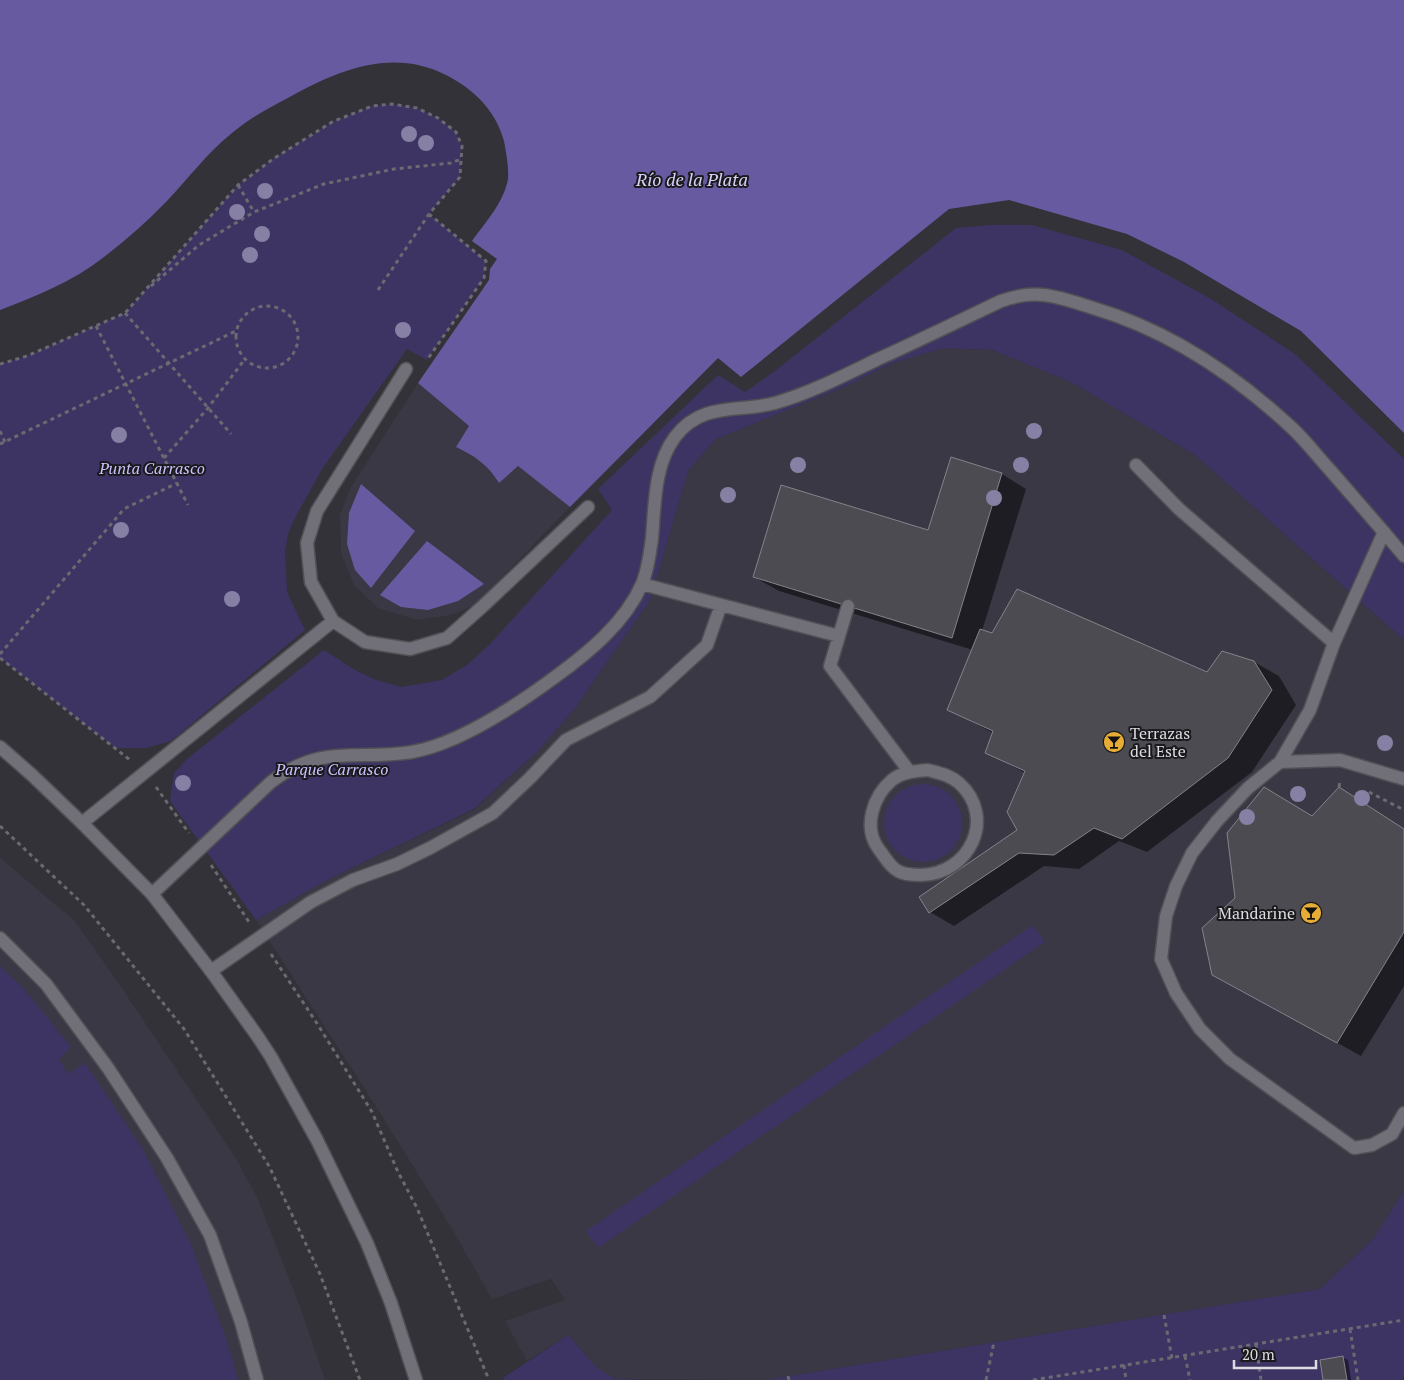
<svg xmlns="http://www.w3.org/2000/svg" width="1404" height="1380" font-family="'PT Serif',serif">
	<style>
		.built { fill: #3a3844 }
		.green { fill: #3e3464 }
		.water { fill: #685aa1 }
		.shadow { fill: #0007 }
		.building { fill: #4c4b52; stroke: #84838b }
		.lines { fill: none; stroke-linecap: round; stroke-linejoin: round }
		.lane-casing { stroke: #515055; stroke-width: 15 }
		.secondary-casing { stroke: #515055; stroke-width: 15 }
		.path { stroke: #6b6a70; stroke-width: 3; stroke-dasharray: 4 4; stroke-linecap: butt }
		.lane { stroke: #717078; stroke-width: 12 }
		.secondary { stroke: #717078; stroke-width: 12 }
		.tree { fill: #8681a4 }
		.labels { text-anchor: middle; stroke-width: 4; stroke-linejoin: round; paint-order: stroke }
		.park-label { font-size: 16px; font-style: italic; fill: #cac1fd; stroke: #1a1a1d }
		.poi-label { font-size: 16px; fill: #dddce1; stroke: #1a1a1d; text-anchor: start }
		.water-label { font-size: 18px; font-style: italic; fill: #d7d2fa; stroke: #1a1a1d }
	</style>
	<rect width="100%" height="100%" fill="#323238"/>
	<path class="built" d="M944 348 992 350 1071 382 1195 455 1404 640V1191L1373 1239 1320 1289 765 1380 616 1379 598 1369 568 1335 527 1361 505 1321 565 1300 551 1279 492 1299 452 1229 379 1111 256 920 333 877 474 810 538 751 576 707 650 600 688 471 716 439 849 385 890 364Z
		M418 383 469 426 456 447 482 462 499 482 518 466 570 507 475 605 451 615 417 620 378 608 354 585 341 553 340 514 351 487Z
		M0 858 74 920 113 975 235 1157 257 1197 301 1309 325 1380H0Z"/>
	<path class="green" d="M392 104 417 108 438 118 456 132 462 146 460 177 429 214 486 261 484 278 427 360 407 349 322 469 295 518 288 534 285 552 287 592 305 630 171 741 146 748H115L0 658V364L27 356 125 313 238 185 273 159 332 122 372 106Z
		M992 225H1032L1122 250 1211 299 1295 354 1404 459V640L1195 455 1071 382 992 350 944 348 890 364 849 385 716 439 688 471 650 600 576 707 538 751 474 809 333 877 256 920 170 801 174 773 187 759 324 650 355 670 376 680 401 687 442 680 467 665 490 644 612 510 598 489 718 375 745 392 775 371 956 228Z
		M884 823a39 39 0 1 1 78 0a39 39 0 1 1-78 0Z
		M1033 925 1045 942 598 1248 586 1231Z
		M0 966 24 989 71 1047 59 1059 68 1074 85 1063 142 1148 191 1244 227 1341 238 1380H0Z
		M1404 1191V1380H765L1320 1289 1373 1239Z
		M568 1335 598 1369 616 1379 645 1380H504L503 1378Z"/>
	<path class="water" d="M0 0H1404V433L1301 331 1184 262 1127 234 1009 200 949 209 741 377 718 358 570 507 518 466 499 483C488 465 475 456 456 447L469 426 418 383 489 280 490 269 497 259 472 241C485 223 504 202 508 179 509 167 506 152 504 141 496 111 474 89 446 75 391 47 336 71 286 99 267 109 248 119 232 133 207 153 188 179 166 202 147 222 126 240 104 257 74 281 36 296 0 310Z
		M361 484 415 531 371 588 355 570 347 544 349 513Z
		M427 541 484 584 458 601 428 610 401 607 380 595Z"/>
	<path class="shadow" d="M952 459 1002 474 1026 489 982 631 993 635 1207 674 1254 662 1279 676 1296 705 1252 772 1147 852 1119 841 1079 869 1044 866 954 926 930 912 1019 830 1025 773 987 752 993 733 948 709 973 650 779 591 754 577 929 531Z
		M1313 817 1404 829V986L1361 1056 1238 988 1236 899Z
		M1342 1357 1348 1360 1351 1380H1324Z"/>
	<path class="building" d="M951 457 1002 473 952 638 753 577 781 485 928 530Z
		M1017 589 1207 672 1222 651 1254 661 1272 690 1228 758 1122 839 1094 828 1054 855 1019 853 929 913 919 897 1017 830 1007 812 1025 771 985 753 993 731 947 710 980 629 992 633Z
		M1264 787 1312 816 1339 787 1404 829V932L1337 1043 1212 975 1202 928 1235 898 1227 833Z
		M1343 1356 1347 1380H1323L1320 1360Z"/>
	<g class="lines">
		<g class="lane-casing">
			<path id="lane" d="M406 369 317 511 307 543 311 582 333 621 365 642 410 649 447 638 483 606 588 507
				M1136 465 1179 509 1334 643
				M1384 532 1334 643 1310 710 1280 762 1340 760 1404 779
				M642 584 839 636
				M848 606 830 666 909 771
				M1280 762 1248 788 1217 821 1192 853 1176 886 1166 916 1161 959 1176 993 1200 1029 1230 1059 1354 1148 1372 1145 1392 1134 1404 1113
				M928 770C939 773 950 775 959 783 997 817 970 874 921 875 915 875 903 874 898 871 890 867 884 856 878 848 863 827 873 796 892 780 902 772 915 771 928 770Z
				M82 823 333 621
				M152 894 271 782C322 743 356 761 412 752 459 744 517 705 555 677 588 653 625 623 642 584 648 570 650 553 652 538 655 504 654 465 675 437 702 401 739 413 775 403 810 393 843 376 876 360 918 341 959 321 1001 301 1037 288 1058 297 1093 308 1168 330 1235 375 1292 428 1306 441 1317 456 1330 470 1355 499 1380 527 1404 556
				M0 938 46 984 108 1068 167 1158 210 1235 241 1322 257 1380
				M211 971 311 902 353 880 397 864 430 848 493 813 530 778 566 740 650 697 707 645 721 605"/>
		</g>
		<g class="secondary-casing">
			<path id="secondary" d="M0 747 32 775 82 823 152 894 211 971 258 1037 271 1057 317 1140 367 1243 391 1303 416 1380"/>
		</g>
		<path class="path" d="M238 185 254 212
			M151 286 199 245 254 212 324 184 394 169 451 163 461 159
			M378 290 429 214
			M236 337a31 31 0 1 1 62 0a31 31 0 1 1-62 0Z
			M125 313 231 434
			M96 326 188 505
			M0 364 27 356 125 313 238 185 273 159 332 122 372 106 392 104 417 108 438 118 456 132 462 146 460 177 429 214 486 261 484 278 427 360
			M0 431 5 442
			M0 444 236 331
			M164 458 208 408 245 359
			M0 654 124 509 177 483
			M0 658 130 760
			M156 787 189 833
			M1339 787 1340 781
			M1369 792 1404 810
			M0 826 84 905 184 1029 269 1166 320 1274 360 1380
			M211 865 249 922
			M271 954 318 1025 372 1112 398 1172 417 1208 489 1380
			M1164 1315 1172 1358
			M1350 1329 1358 1380
			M1256 1344 1261 1380
			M1185 1356 1190 1380
			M1124 1365 1126 1380
			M788 1376 789 1380
			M986 1380 994 1342
			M1033 1380 1404 1320"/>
		<use href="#lane" class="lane"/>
		<use href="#secondary" class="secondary"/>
	</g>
	<g class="tree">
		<circle cx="409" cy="134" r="8"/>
		<circle cx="426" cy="143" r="8"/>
		<circle cx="265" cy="191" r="8"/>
		<circle cx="237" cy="212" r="8"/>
		<circle cx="262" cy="234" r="8"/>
		<circle cx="250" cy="255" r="8"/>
		<circle cx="403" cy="330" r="8"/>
		<circle cx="1034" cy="431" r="8"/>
		<circle cx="119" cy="435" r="8"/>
		<circle cx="798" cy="465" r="8"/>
		<circle cx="1021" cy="465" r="8"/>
		<circle cx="728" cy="495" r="8"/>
		<circle cx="994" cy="498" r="8"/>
		<circle cx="121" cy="530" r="8"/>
		<circle cx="232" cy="599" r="8"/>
		<circle cx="1385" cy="743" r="8"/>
		<circle cx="183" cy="783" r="8"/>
		<circle cx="1298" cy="794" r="8"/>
		<circle cx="1362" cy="798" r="8"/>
		<circle cx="1247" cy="817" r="8"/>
	</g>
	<defs>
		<g id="bar-disc" transform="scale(1.125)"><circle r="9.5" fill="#e6ac36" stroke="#1a1a1d"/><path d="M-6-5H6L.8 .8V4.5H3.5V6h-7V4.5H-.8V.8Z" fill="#111"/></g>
	</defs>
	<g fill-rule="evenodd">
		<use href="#bar-disc" x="1114" y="742"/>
		<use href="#bar-disc" x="1311" y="913"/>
	</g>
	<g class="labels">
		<g class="park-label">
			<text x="152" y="474">Punta Carrasco</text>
			<text x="332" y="775">Parque Carrasco</text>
		</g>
		<g class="poi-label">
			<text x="1130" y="739">Terrazas<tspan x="1130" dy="18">del Este</tspan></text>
			<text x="1295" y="919" text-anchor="end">Mandarine</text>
		</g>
		<g class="water-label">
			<text x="692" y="186">Río de la Plata</text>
		</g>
	</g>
	<path d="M1234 1360v8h82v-8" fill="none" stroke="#dddce1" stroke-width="2.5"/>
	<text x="1242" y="1360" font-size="15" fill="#dddce1" stroke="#1a1a1d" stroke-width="4" paint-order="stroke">20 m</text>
</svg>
